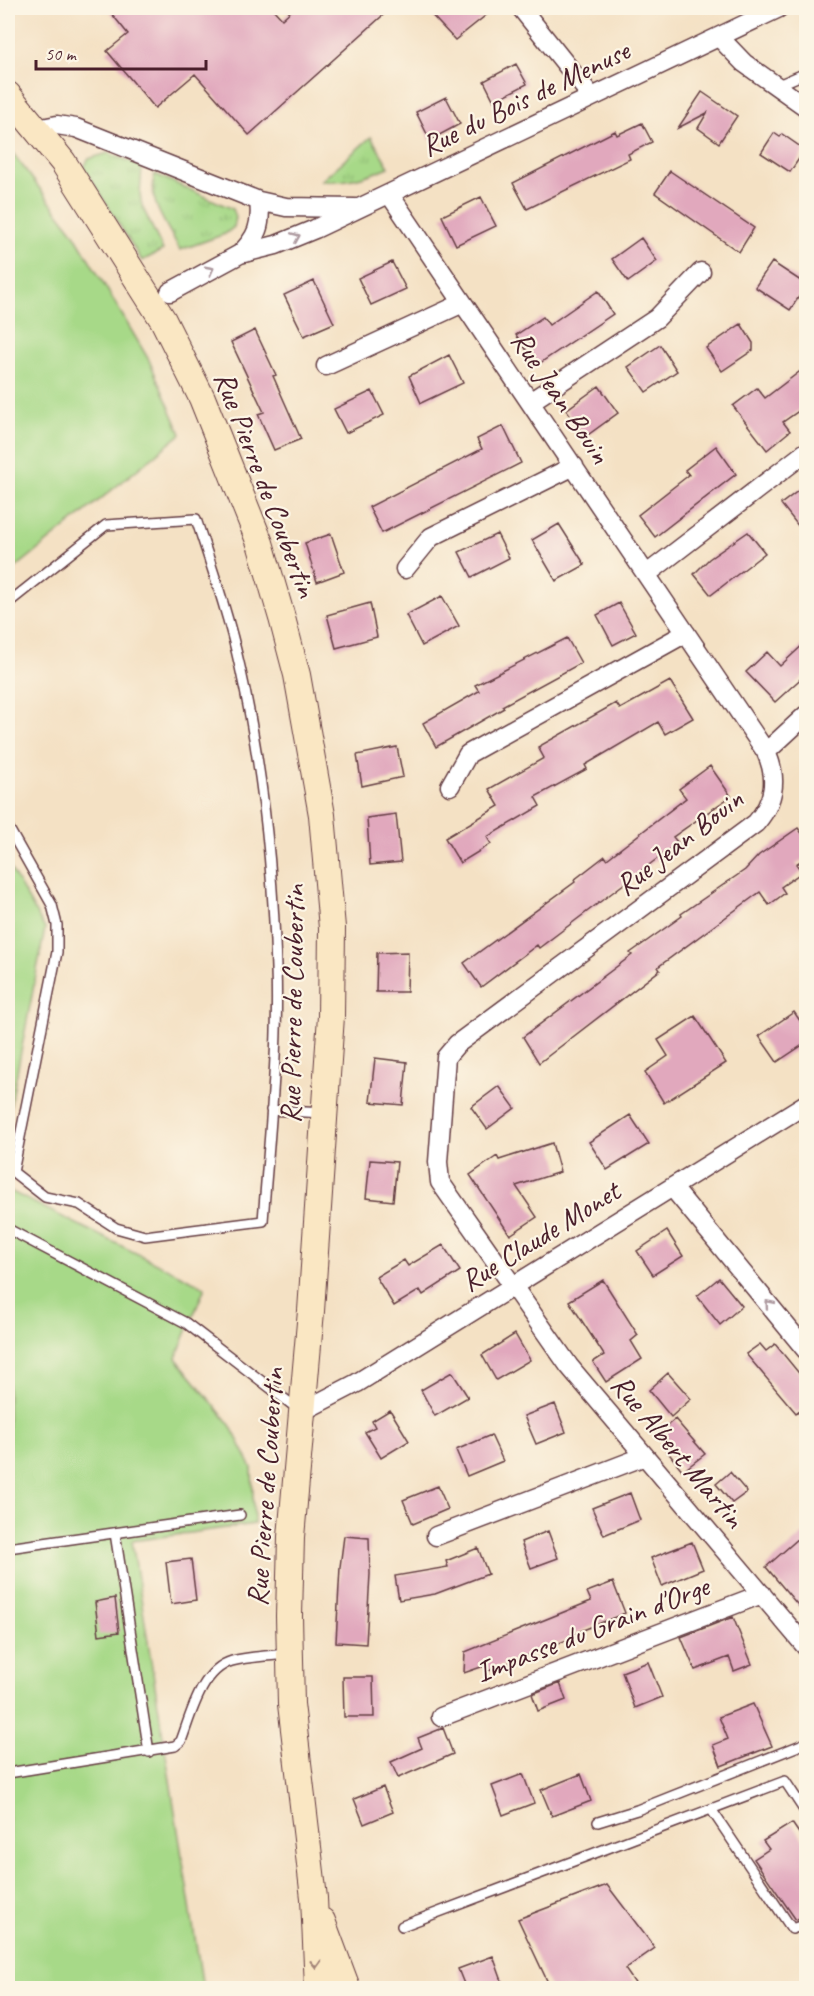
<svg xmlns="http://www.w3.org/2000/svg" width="814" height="1996" font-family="Caveat,sans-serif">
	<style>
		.grass { fill: url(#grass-tufts); stroke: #787c5a; stroke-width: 1.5 }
		.garden { fill: #a7d988; stroke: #787c5a; stroke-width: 1.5 }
		.building { fill: #e1a8bd }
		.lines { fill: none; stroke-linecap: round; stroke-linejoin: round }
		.service-casing { stroke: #643c42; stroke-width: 12 }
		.minor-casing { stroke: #643c42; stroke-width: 21 }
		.secondary-casing { stroke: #643c42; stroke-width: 28 }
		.service { stroke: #fff; stroke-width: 9 }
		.minor { stroke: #fff; stroke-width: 18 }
		.secondary { stroke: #fae7c3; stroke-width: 26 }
		.oneway { stroke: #ae9aa0 }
		.oneway2 { stroke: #a28377 }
		.labels { text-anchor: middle; stroke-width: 4.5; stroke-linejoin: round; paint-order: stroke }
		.street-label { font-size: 30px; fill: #4a1f2b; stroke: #fcf5e5 }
	</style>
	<defs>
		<pattern id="grass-tufts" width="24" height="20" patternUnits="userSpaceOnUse" patternTransform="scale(1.5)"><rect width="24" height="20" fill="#a7d988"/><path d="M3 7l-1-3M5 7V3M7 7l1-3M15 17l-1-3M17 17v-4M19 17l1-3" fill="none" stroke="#91ba76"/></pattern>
	</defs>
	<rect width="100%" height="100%" fill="#fcf5e5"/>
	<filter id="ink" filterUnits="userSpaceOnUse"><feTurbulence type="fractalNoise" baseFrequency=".0167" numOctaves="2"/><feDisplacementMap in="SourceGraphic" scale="12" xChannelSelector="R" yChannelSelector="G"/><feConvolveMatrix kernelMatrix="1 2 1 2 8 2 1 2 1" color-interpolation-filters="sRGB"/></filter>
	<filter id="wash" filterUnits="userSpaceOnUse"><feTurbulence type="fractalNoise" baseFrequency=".008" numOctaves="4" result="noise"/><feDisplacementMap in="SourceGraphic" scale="24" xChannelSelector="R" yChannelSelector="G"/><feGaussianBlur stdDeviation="1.35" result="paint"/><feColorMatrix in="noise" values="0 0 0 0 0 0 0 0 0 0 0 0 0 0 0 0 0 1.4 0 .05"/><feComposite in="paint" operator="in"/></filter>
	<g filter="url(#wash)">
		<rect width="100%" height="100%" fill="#f4e1c4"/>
		<path class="grass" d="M371 137 389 167C365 177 347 183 321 181Z
			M108 153 142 166 140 195 142 206 163 250 142 261 84 168 88 159Z
			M155 174 233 209 236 217 234 227 225 234 180 250C168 226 146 201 155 174Z"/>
		<path class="garden" d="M8 147 73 232 149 360 181 434 8 574Z
			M8 864 45 929 8 1118Z
			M8 1190 205 1287 176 1358 230 1425 252 1468 254 1524 132 1541 203 1988H8Z"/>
		<g id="blocks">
			<path class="building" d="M107 8H272L282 19 294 8H391L249 135 195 74 155 108 107 51 128 34Z
				M425 8H495L455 40Z
				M516 64 527 84 494 101 484 81Z
				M702 92 737 116 719 143 698 128 707 113 678 128Z
				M446 97 460 124 430 140 416 112Z
				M642 123 652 142 628 154 630 159 527 209 513 183 615 131 617 135Z
				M774 133 780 137 782 134 805 150 790 172 761 153Z
				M670 171 754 228 739 252 655 193Z
				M481 197 496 226 456 245 442 216Z
				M641 238 657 261 628 282 612 259Z
				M392 262 406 289 371 305 358 278Z
				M772 262 807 285 790 310 755 287Z
				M314 281 334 323 304 336 284 295Z
				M598 291 613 314 537 365 516 335 543 317 549 325Z
				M741 324 753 343V350L722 371 706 348Z
				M255 330 276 375 273 376 301 439 274 450 258 414 264 412 231 342Z
				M660 345 677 371 646 392 628 367Z
				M449 355 463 383 421 403 409 376Z
				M807 366V405L783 422 790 431 767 450 733 406 757 388 765 398Z
				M599 386 618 413 585 437 566 410Z
				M372 391 384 415 346 433 334 409Z
				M503 426 521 463 382 533 369 507 482 449 477 439Z
				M716 446 736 474 655 537 638 515 689 475 685 470Z
				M807 484V537L781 504Z
				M559 524 585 565 556 581 532 540Z
				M748 532 765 553 711 595 694 574 709 559Z
				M331 534 344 572 317 582 305 543Z
				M497 534 509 558 472 577 459 552Z
				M442 596 459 626 422 646 406 615Z
				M370 603 377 637 336 648 327 615Z
				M619 603 636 633 613 645 597 615Z
				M567 638 581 663 502 706 504 708 436 747 423 723 479 691 475 685Z
				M807 641V673L775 702 746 672 767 652 780 666Z
				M670 681 693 718 665 734 658 722 585 765 587 769 535 797 540 806 487 837 491 844 460 863 445 838 499 806 489 789 544 758 538 747 616 703 620 709Z
				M397 747 403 777 362 786 357 755Z
				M710 766 731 796 673 837 678 843 539 948 537 945 481 987 464 963 575 882 574 880 605 856 607 859 686 798 679 789Z
				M396 814 401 862 370 865 367 818Z
				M798 828 807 840V857L796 864 802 872 781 887 785 893 769 905 760 892 658 967 660 970 539 1063 523 1037 632 955 630 953 682 916 681 914 745 870 759 855Z
				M408 952 407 992H376L377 953Z
				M794 1012 807 1031V1042L777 1062 759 1036Z
				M695 1016 726 1063 664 1103 645 1072 668 1056 658 1040Z
				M375 1058 407 1062 403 1105 370 1102Z
				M499 1086 515 1108 487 1129 471 1107Z
				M630 1115 649 1144 607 1170 589 1142Z
				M552 1143 560 1172 516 1186 537 1217 510 1235 470 1175 497 1156 499 1160Z
				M370 1160 397 1162 393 1201 366 1198Z
				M667 1231 683 1256 653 1275 637 1251Z
				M443 1245 460 1271 423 1295 420 1290 394 1306 376 1277 404 1260 408 1266Z
				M719 1278 742 1306 720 1325 697 1296Z
				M603 1280 638 1335 631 1341 642 1359 606 1382 593 1362 604 1355 569 1301Z
				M515 1334 530 1360 496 1380 482 1355Z
				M760 1344 766 1351 775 1344 807 1383V1404L796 1413 746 1354Z
				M452 1372 468 1397 435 1416 421 1390Z
				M668 1373 691 1399 671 1417 649 1390Z
				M555 1404 566 1432 536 1444 524 1416Z
				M390 1410 409 1441 381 1458 365 1432 375 1427 372 1421Z
				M675 1419 705 1454 683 1471 666 1450 669 1448 657 1434Z
				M491 1435 503 1461 467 1476 456 1450Z
				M730 1472 747 1492 732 1503 716 1484Z
				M438 1486 448 1509 413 1524 403 1500Z
				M630 1493 640 1520 604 1535 592 1508Z
				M548 1531 558 1558 531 1568 521 1542Z
				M807 1531V1616L766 1567Z
				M344 1536 369 1538 370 1574 366 1644 336 1642 340 1567Z
				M692 1542 703 1569 662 1586 651 1558Z
				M478 1548 488 1574 435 1594 399 1600 395 1576 448 1567 446 1561Z
				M191 1559 196 1600 171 1604 166 1562Z
				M613 1582 625 1613 571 1635 572 1638 486 1672 484 1666 464 1673 465 1652 591 1601 587 1592Z
				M115 1598 119 1632 99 1635 95 1602Z
				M733 1617 752 1664 734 1671 729 1657 695 1670 681 1637Z
				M648 1662 662 1697 635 1708 622 1672Z
				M343 1677H373L374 1717H344Z
				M560 1683 566 1700 538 1711 532 1694Z
				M753 1704 772 1746 721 1766 713 1745 728 1739 719 1717Z
				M443 1728 453 1754 398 1778 391 1762 422 1748 418 1738Z
				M523 1774 534 1803 503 1815 492 1786Z
				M581 1774 591 1801 552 1816 541 1790Z
				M383 1787 393 1812 364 1824 354 1799Z
				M792 1823 807 1845V1913L796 1920 754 1859 769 1849 763 1841Z
				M607 1885 655 1948 625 1969 639 1989H551L518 1919Z
				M493 1956 502 1981 483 1989H466L458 1969Z"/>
		</g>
	</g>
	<g filter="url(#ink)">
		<use href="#blocks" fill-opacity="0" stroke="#643c42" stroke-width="1.5"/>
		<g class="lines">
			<g class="service-casing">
				<path id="service" d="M776 86 806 73
					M8 603 106 525 196 519C212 568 229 617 240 667 262 765 273 868 276 968 279 1049 269 1139 263 1221L145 1236 116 1228 79 1204 45 1197 13 1172 57 952V925L52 905 8 827
					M271 1110 323 1113
					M8 1229 186 1323 299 1410
					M115 1533 149 1752
					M8 1548 240 1515
					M8 1773 175 1746 181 1741C191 1715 201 1670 232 1661 250 1656 270 1656 288 1654
					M711 1809 792 1929 806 1924
					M598 1822 637 1810 806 1743
					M402 1926 785 1781 806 1813"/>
			</g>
			<g class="minor-casing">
				<path id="minor" d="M521 8 592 97
					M719 37 744 63 806 107
					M37 129 57 125 76 128 259 201 286 207 355 208
					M390 195 766 752C778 778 775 801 756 823L457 1044 446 1057 438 1162 440 1182 569 1366 806 1647
					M240 254C257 237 262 225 259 201
					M170 292 240 254 276 245 315 229 779 8
					M326 366 463 303
					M530 402 657 318 701 272
					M405 569 431 537 574 466
					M647 574 806 452
					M766 752 806 715
					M450 786 468 754 686 633
					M673 1188 806 1350
					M301 1412 357 1383 806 1104
					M436 1536 645 1456
					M441 1717 762 1594"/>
			</g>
			<g class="secondary-casing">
				<path id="secondary" d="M8 95 63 162 163 320 202 398 260 543 282 618 297 675 322 815 332 928 331 1016 311 1311 291 1537 289 1616 291 1704 314 1898 318 1988
					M322 1921 347 1988"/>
			</g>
			<use href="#service" class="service"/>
			<use href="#minor" class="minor"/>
			<use href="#secondary" class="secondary"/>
		</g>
		<defs><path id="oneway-chevron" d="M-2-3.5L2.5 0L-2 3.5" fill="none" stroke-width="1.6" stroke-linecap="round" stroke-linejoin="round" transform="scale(1.5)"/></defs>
		<g class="oneway">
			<use href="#oneway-chevron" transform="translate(296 237) rotate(-23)"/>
			<use href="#oneway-chevron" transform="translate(210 270) rotate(-28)"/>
			<use href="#oneway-chevron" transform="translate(769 1304) rotate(-130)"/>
		</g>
		<use class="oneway2" href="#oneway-chevron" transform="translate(316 1964) rotate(88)"/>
	</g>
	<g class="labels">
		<g class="street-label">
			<text transform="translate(525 98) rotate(-26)" y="10">Rue du Bois de Menuse</text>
			<text transform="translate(561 397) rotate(56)" y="10">Rue Jean Bouin</text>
			<text transform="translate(266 484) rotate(69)" y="10">Rue Pierre de Coubertin</text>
			<text transform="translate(679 842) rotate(-38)" y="10">Rue Jean Bouin</text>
			<text transform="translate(292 1004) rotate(-89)" y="10">Rue Pierre de Coubertin</text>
			<text transform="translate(540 1236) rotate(-32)" y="10">Rue Claude Monet</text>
			<text transform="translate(678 1451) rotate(50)" y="10">Rue Albert Martin</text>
			<text transform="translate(265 1487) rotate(-86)" y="10">Rue Pierre de Coubertin</text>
			<text transform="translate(592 1629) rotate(-21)" y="10">Impasse du Grain d'Orge</text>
		</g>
	</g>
	<rect width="814" height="1996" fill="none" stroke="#fcf5e5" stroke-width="30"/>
	<path d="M36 60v9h170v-9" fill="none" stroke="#4a1f2b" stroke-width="3"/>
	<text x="45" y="60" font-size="18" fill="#4a1f2b" stroke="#fcf5e5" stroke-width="4.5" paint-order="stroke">50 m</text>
</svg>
